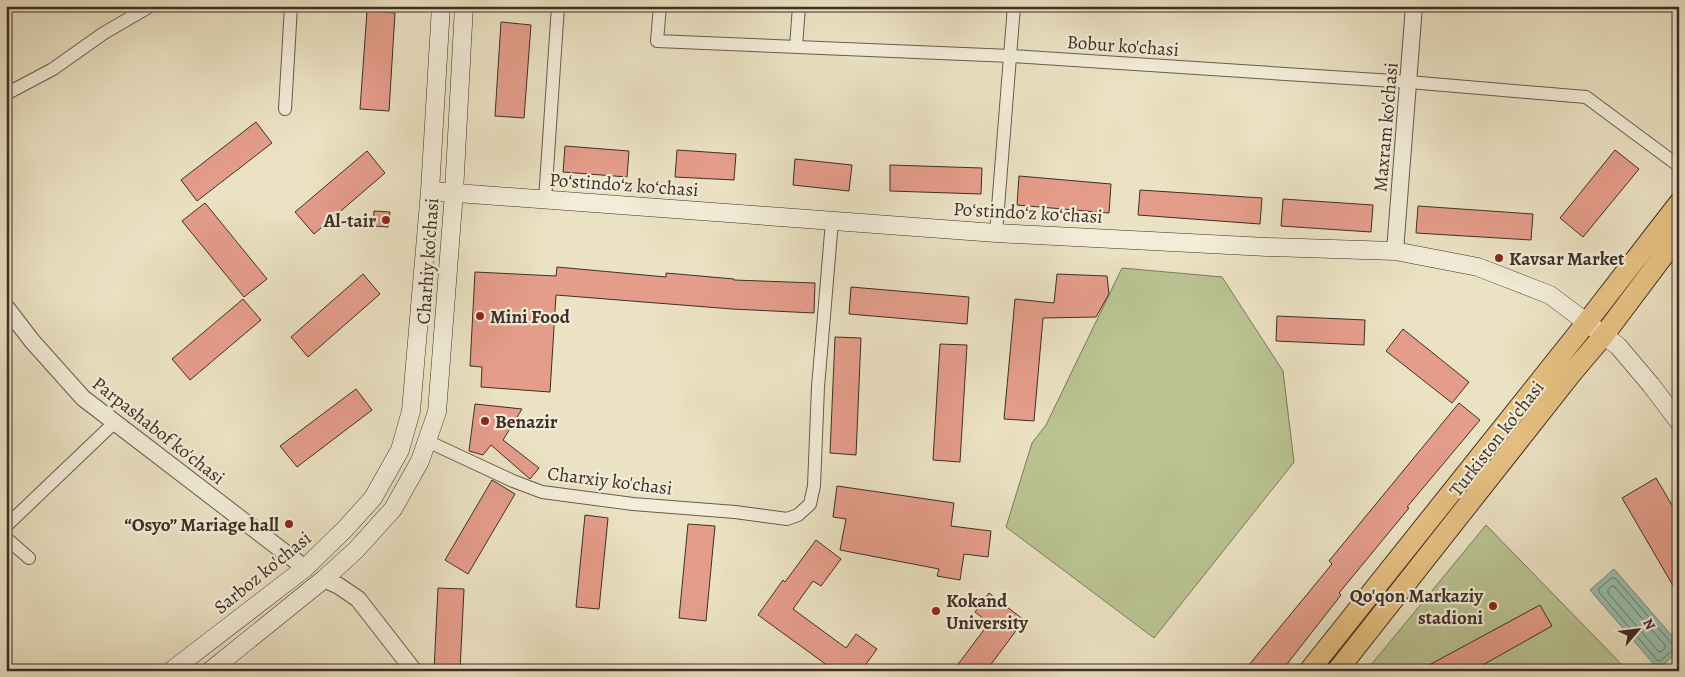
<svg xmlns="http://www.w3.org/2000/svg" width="1685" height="677" font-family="Alegreya,serif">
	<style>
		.green { fill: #bac392; stroke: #7c785c }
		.water { fill: #99bfad; stroke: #758577 }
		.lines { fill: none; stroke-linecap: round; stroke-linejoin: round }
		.shore { stroke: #6c766a; stroke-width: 1 }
		.building { fill: #e59d8b; stroke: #3e2e26 }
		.minor-casing { stroke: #695b4d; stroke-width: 14 }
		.tertiary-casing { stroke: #695b4d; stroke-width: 18 }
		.secondary-casing { stroke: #3e2e26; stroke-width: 19 }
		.primary-casing { stroke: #3e2e26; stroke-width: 22 }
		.minor { stroke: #f2ecd8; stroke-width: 12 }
		.tertiary { stroke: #f2ecd8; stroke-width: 16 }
		.secondary { stroke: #f2ecd8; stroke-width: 18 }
		.primary { stroke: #e6c182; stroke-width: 20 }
		.poi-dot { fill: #8f2418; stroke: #f2ecd8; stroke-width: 2 }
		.labels { text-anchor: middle; stroke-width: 4.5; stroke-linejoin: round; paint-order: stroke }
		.street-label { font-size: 19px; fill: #3e2e26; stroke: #f2ecd8 }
		.poi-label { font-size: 19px; font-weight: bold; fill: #3e2e26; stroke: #f2ecd8; text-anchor: start }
	</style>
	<rect width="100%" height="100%" fill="#ebe2c3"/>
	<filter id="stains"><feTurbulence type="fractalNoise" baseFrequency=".004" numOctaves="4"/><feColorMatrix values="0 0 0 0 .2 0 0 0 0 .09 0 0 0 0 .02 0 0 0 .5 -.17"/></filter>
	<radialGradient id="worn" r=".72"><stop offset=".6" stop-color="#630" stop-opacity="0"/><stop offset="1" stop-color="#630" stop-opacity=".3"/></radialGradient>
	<path class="green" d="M1122 268 1222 277 1283 371 1294 462 1154 638 1006 527 1032 443 1046 425Z
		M1486 525 1628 671H1366Z"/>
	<path class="water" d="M1614 569 1679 644V651L1658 669 1590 590Z"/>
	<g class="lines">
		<path class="shore" d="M1612 578H1615L1674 646V649L1660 661 1657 660 1599 592V589Z
			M1612 586 1615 587 1665 645V648L1661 652 1658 651 1608 593V590Z"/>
	</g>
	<path class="building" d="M367 11 395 13 389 111 360 109Z
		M501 22 531 25 524 118 495 116Z
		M256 122 272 143 197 201 181 180Z
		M565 146 629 151 627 177 563 172Z
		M677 150 736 154 734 180 675 177Z
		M1615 150 1639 169 1583 237 1560 218Z
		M367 151 385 173 314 234 295 212Z
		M795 159 852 165 849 191 793 185Z
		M890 165 982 168 981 194 890 191Z
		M1019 176 1111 184 1109 213 1017 205Z
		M1140 190 1262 198 1260 224 1138 215Z
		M1283 199 1373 205 1371 232 1281 226Z
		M205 203 267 279 244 297 182 221Z
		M1418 206 1533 214 1531 240 1416 233Z
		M374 211 390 212 388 227 373 226Z
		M557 267 666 277V273L734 279V280L815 283 814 313 732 309 556 295 550 392 481 387 482 367 470 366 475 272 556 276Z
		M363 274 380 294 308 357 291 337Z
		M1057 274 1107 276 1109 294 1096 317 1043 318 1034 421 1004 419 1015 299 1054 303Z
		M851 287 969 297 967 324 849 314Z
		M243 299 261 320 190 380 172 359Z
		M1277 316 1365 320 1364 345 1276 341Z
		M1403 329 1469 382 1452 403 1386 351Z
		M835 337 861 338 856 455 830 453Z
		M940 344 967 345 960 462 933 460Z
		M356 389 372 410 297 467 280 446Z
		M1459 403 1480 420 1407 507 1409 508 1339 593 1341 595 1291 659 1282 671H1244L1332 564 1329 561Z
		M475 404 522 409 503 440 539 468 530 479 491 445 483 455 469 451Z
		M1656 478 1679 517V596L1622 498Z
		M492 480 515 494 468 574 445 560Z
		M837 486 954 503 951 526 991 531 988 557 964 554 960 580 937 576 939 569 840 550 846 519 833 517Z
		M585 515 608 518 599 609 576 607Z
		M688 524 715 526 706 621 679 618Z
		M816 540 841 559 821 586 813 581 793 609 846 648 856 634 877 649 861 671H835L758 615 783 580 785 582Z
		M438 588 464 589 460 671H434Z
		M989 593 1024 620 986 671H953L989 623 975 612Z
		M1540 605 1552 626 1472 671H1418Z"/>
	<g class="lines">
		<g class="minor-casing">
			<path id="minor" d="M660 6 657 41 1011 56 1409 82 1586 97 1679 166
				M796 47 799 6
				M6 94 53 69 104 33 147 8V6
				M285 109 291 6
				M545 200 558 6
				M996 233 1014 6
				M427 441 513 481 542 492 633 504 735 512 787 519 798 515 810 504 814 486 818 387 832 221
				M6 526 115 422
				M6 538 29 558
				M6 670 7 671"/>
		</g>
		<g class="tertiary-casing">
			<path id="tertiary" d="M1395 251 1414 6
				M6 307 32 341 83 398 305 568
				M324 579 339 586 358 599 414 671"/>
		</g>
		<g class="secondary-casing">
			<path id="secondary" d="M430 191 996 233 1267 247 1395 251 1478 267 1550 295 1618 346 1651 385 1679 422
				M171 671 305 568 345 529 373 498 400 450 411 411 430 191 441 6
				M210 671 324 579 356 550 393 509 420 461 437 412 454 192 464 6"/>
		</g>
		<g class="primary-casing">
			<path id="primary" d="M1309 671 1587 322 1679 203
				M1337 671 1571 374 1604 335 1679 235"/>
		</g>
		<use href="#minor" class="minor"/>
		<use href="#tertiary" class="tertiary"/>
		<use href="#secondary" class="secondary"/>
		<use href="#primary" class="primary"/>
	</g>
	<g class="poi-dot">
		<circle cx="386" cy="220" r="5"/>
		<circle cx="1499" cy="258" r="5"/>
		<circle cx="480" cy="316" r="5"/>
		<circle cx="485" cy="421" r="5"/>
		<circle cx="289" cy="524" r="5"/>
		<circle cx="1493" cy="606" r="5"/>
		<circle cx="936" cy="611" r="5"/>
	</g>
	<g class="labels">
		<g class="street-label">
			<text transform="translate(1123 45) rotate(4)" y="7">Bobur ko'chasi</text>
			<text transform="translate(1385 127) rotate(-85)" y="7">Maxram ko'chasi</text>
			<text transform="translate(624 184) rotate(4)" y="7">Poʻstindoʻz koʻchasi</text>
			<text transform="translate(1028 212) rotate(3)" y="7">Poʻstindoʻz koʻchasi</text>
			<text transform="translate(427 261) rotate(-86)" y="7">Charhiy ko'chasi</text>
			<text transform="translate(159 430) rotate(38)" y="7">Parpashabof ko'chasi</text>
			<text transform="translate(1496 438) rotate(-52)" y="7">Turkiston ko'chasi</text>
			<text transform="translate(610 480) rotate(7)" y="7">Charxiy ko'chasi</text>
			<text transform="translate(262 572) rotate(-39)" y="7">Sarboz ko'chasi</text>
		</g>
		<g class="poi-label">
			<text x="376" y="227" text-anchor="end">Al-tair</text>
			<text x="1509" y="265">Kavsar Market</text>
			<text x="490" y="323">Mini Food</text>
			<text x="495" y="428">Benazir</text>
			<text x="279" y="531" text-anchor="end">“Osyo” Mariage hall</text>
			<text x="1483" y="602" text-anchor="end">Qo'qon Markaziy<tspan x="1483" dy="22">stadioni</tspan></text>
			<text x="946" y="607">Kokand<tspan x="946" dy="22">University</tspan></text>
		</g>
	</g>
	<rect width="1685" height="677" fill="none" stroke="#ebe2c3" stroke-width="25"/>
	<rect x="8" y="8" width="1670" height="662" fill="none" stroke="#3e2e26" stroke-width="2.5"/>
	<rect x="12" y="12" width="1660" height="652" fill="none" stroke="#3e2e26"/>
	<g transform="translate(1638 630) rotate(62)" stroke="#f2ecd8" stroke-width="4" paint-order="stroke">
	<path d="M0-4L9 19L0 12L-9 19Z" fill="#3e2e26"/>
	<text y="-8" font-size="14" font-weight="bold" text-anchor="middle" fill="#3e2e26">N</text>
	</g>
	<rect width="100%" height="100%" filter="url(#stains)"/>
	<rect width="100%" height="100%" fill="url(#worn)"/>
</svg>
